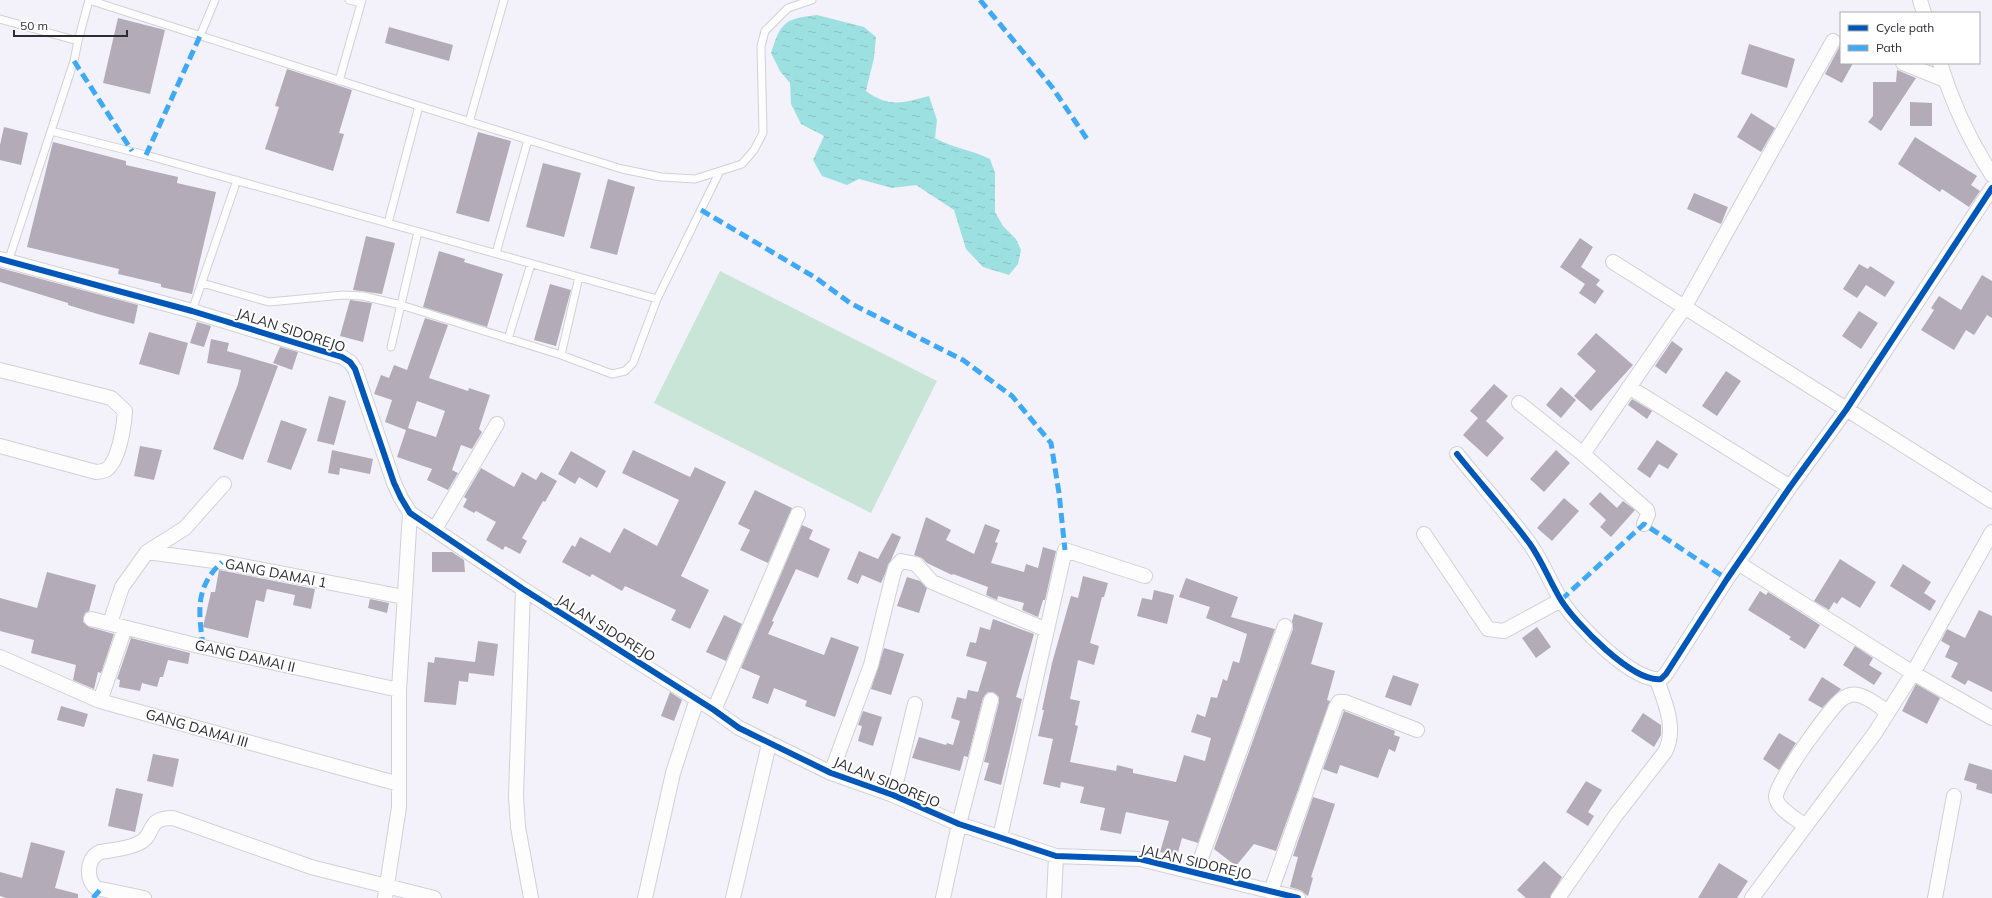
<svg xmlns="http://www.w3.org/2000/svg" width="1992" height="898" font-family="Mulish,sans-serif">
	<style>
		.pitch { fill: #c9e5d8 }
		.water { fill: url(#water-ripples) }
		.building { fill: #b4abb8; fill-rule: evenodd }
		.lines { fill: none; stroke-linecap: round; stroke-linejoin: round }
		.lane-casing { stroke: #d2d0d6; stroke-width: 9 }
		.street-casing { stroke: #d2d0d6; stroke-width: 16 }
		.lane { stroke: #fdfdfe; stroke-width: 7 }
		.street { stroke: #fdfdfe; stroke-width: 14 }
		.quiet { stroke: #3fa9f5; stroke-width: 5; stroke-dasharray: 10 5; stroke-linecap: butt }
		.cycleway-casing { stroke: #fff; stroke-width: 8 }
		.cycleway { stroke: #0057b8; stroke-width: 6 }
		.labels { text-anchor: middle; stroke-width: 4; stroke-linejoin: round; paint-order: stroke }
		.street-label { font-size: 14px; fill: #2d2c32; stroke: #fff }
	</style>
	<defs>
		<pattern id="water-ripples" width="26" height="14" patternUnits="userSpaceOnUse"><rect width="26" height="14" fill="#9de0e2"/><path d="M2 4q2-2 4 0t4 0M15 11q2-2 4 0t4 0" fill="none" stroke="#88c0c2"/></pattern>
	</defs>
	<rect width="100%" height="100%" fill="#f3f2fa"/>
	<path class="pitch" d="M720 271 937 381 871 513 654 403Z"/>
	<path class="water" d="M817 15 864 27 876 37 874 58 866 91C889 108 903 103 929 96L937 120 935 138C953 148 972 150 990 159L995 173V212L1003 226 1016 239 1021 250 1018 264 1009 275 983 267 966 249 954 210 916 185 892 188 859 179 847 185 822 176 813 160 824 136 801 124 791 104 790 83 780 71 771 53C781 22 784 19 817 15Z"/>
	<path class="building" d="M118 18 165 30 150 94 103 83Z
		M389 27 453 45 449 61 385 43Z
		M1749 44 1795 59 1787 88 1741 74Z
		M1841 44V63H1853L1842 83 1825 74Z
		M287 69 352 90 339 133 344 134 333 171 265 149 279 107 275 106Z
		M1897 70 1916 78 1881 131 1868 122 1873 116V82H1896Z
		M1910 102 1932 103V126H1910Z
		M1751 113 1775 128 1761 152 1737 137Z
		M4 127 28 133 21 165 0 160V145Z
		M478 132 511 141 489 222 456 213Z
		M1915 137 1977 176 1971 185 1980 191 1969 207 1942 189 1940 192 1898 164Z
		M53 142 126 161V165L178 177 177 183 216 192 192 294 161 287V284L118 274 119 269 27 247Z
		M543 163 581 173 564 237 526 227Z
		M608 179 635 187 617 255 590 248Z
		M1694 193 1728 207 1721 224 1687 209Z
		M366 236 395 243 382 294 353 290Z
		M1580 238 1593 247 1581 267 1600 280 1596 285 1604 291 1595 304 1579 293 1585 284 1560 267Z
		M439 251 465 259 464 262 503 274 487 327 423 307Z
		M1859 264 1868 269 1870 266 1895 282 1885 297 1866 285 1857 298 1843 289Z
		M0 268 138 305 134 324 101 315 68 305V303L0 282Z
		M1982 275 1992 281V318L1987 315 1974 335 1966 330 1954 350 1921 330 1934 310 1931 308 1939 296 1961 310Z
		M550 284 571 290 556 346 534 340Z
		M350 300 372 303 363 342 340 336Z
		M1859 311 1878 323 1861 349 1842 336Z
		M425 318 448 325 429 378 468 391 469 388 490 395 479 429 482 432 472 449 461 445 452 470 458 473 448 490 427 480 432 469 397 457 406 430 385 422 392 400 374 394 381 375 389 378 394 365 407 370ZM417 401 445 411 436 437 408 428Z
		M197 322 211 326 204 347 190 343Z
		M149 332 188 343 179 375 139 364Z
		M1596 333 1633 365 1591 411 1574 396 1596 371 1577 354Z
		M211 339 229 343 227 351 278 366 243 460 213 449 238 384 241 370 207 363Z
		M1672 341 1683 349 1666 374 1655 366Z
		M280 347 298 352 292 370 273 363Z
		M1726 371 1741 381 1717 416 1702 406Z
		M1494 384 1508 396 1486 421 1504 438 1487 457 1463 435 1478 418 1470 411Z
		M1561 387 1576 400 1561 418 1546 405Z
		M329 396 346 401 334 445 317 441Z
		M1632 399 1652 411 1647 419 1628 405Z
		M281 420 307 429 291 470 267 462Z
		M1657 440 1678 454 1668 469 1659 464 1650 478 1637 469Z
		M140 446 162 450 154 480 134 476Z
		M332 450 373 459 370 474 340 468 339 475 328 473Z
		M633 450 690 477 695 467 726 482 681 576 709 590 690 629 671 620 676 610 625 586 622 591 592 574 590 577 562 562 572 545 575 547 580 537 610 553 624 528 657 546 679 500 622 473Z
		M1556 450 1570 463 1544 492 1530 479Z
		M571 451 606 471 597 488 579 477 575 484 558 474Z
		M481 468 514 487 522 472 536 480 541 472 557 481 545 502 543 501 522 538 527 541 520 554 505 546 503 550 486 540 496 522 476 511 474 513 463 507 467 499 464 497Z
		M755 490 792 508 768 563 740 550 750 530 738 524Z
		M1600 492 1617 508 1623 501 1635 510 1611 537 1600 527 1606 520 1589 504Z
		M1564 498 1579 511 1552 541 1537 528Z
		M926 517 951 530 946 540 974 554 985 524 1000 530 995 542 998 543 991 563 1024 572 1026 564 1038 568 1043 547 1056 551 1045 600H1043L1038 617 1022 610 1024 603 998 596 997 600 986 595 988 587 953 574 952 575 927 563 922 558 914 555Z
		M802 525 813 530 809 539 830 549 818 578 796 569 772 621 774 622 768 634 824 655 831 637 859 647 835 717 805 706 807 701 774 688 768 704 752 698 760 676 741 668Z
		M892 533 901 537 881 583 862 575 858 584 847 579 859 551 878 559Z
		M432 552H452L464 560 465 572H432Z
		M1840 559 1876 582 1860 608 1842 597 1837 604 1834 602 1829 610 1814 601Z
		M1903 564 1931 582 1924 593 1936 601 1930 611 1890 586Z
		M219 570 315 589 311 609 293 605 295 595 267 589 264 602 256 600 248 638 203 627 211 592H215Z
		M47 572 96 585 89 611 85 613 83 622 89 627 114 634 101 673 98 672 94 689 73 680 76 665 31 653 34 640 0 631V598L37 608Z
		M1083 576 1108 583 1104 597H1102L1090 643 1099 646 1094 665 1078 660 1070 699 1080 701 1075 725 1078 726 1070 762 1116 771 1117 765 1133 769V773L1176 782 1184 755 1205 761 1211 738 1191 732 1197 714 1205 717 1211 697 1217 698 1223 679 1227 681 1233 661 1239 663 1247 634 1206 618 1210 607 1179 597 1186 578 1238 597 1231 617 1275 629 1198 843 1182 838 1177 856 1160 852 1169 821 1126 812 1121 834 1100 830 1105 808 1080 803 1084 787 1061 782 1060 788 1043 784 1053 739 1038 736 1044 710H1042L1052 663 1071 596 1078 598Z
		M907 577 920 581 927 588 919 613 897 606Z
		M1154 590 1174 595 1167 624 1137 616 1142 598 1152 600Z
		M1760 591 1766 595 1768 592 1820 625 1805 649 1789 639 1791 637 1748 610Z
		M370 599 389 603 387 613 368 608Z
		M1979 610 1992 616V692L1968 680 1965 685 1951 677 1958 663 1945 657 1950 646 1941 641 1947 629 1965 638Z
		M1294 614 1323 623 1311 664 1335 671 1327 700 1330 701 1276 851 1254 844 1236 866 1214 849 1293 629 1292 621Z
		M724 615 742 624 726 661 706 652Z
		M993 619 1034 634 1016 697 1022 699 1001 785 984 780 989 763 984 762 999 702V697L993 692H988L983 698 968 757 964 756 960 771 912 758 919 737 946 745 947 743 953 745 960 721 951 718 957 697 966 699 968 690 978 692 987 662 966 656 970 642 976 643 980 627 990 630Z
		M1537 627 1551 647 1536 658 1522 638Z
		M131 638 190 653 188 664 168 660 163 677H160L157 687 142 683 140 691 119 687 120 680 117 679Z
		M478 641 498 644 494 676 469 673 468 682 459 681 456 705 424 702 428 662 434 663 435 657 475 662Z
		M1855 646 1873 658 1869 665 1882 673 1874 685 1843 665Z
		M884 648 904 654 891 695 871 689Z
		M1393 675 1419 684 1411 706 1385 697Z
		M1822 677 1841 689 1822 708 1808 700Z
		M1916 684 1940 698 1927 724 1902 711Z
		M670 692 682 700 674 721 661 716Z
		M61 706 88 714 84 727 57 720Z
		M863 711 882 717 873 746 858 741 862 726 858 725Z
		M1344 711 1395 731 1394 735 1400 737 1395 752 1389 749 1378 778 1340 765 1337 774 1323 769Z
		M1643 713 1661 725V735L1654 747 1631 731Z
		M1779 733 1796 743 1779 770 1763 759Z
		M153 754 179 759 173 787 147 781Z
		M1969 763 1992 770V794L1976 789 1977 784 1964 780Z
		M1586 781 1602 790 1588 812 1594 816 1588 826 1566 812Z
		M116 788 143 794 135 832 108 826Z
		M1313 797 1335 804 1311 877 1313 878 1308 896 1300 890 1290 887 1298 857 1293 856Z
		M31 842 65 851 55 888 78 894V898H6L0 896V872L22 878Z
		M1544 861 1562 877 1550 898H1526L1517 890Z
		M1719 863 1748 881 1737 898H1698Z"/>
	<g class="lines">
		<g class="lane-casing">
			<path id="lane" d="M89 0 419 106 622 169 661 177 695 179 742 164 754 150 763 133 761 46 765 31 788 8 812 0
				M349 0 361 3
				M0 19 78 41 74 61 8 262
				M200 36 215 0
				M78 41 89 0
				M339 81 362 0
				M469 122 504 0
				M51 131 146 155 657 299
				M388 223 419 106
				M496 253 528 140
				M202 283 269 302 343 295 363 296 401 305 561 355 612 374 625 371 633 363 657 299 719 173
				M192 311 237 180
				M508 339 531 264
				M391 347 418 232
				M561 355 579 277"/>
		</g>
		<g class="street-casing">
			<path id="street" d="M1920 0 1924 13
				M1903 63 1945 80
				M1940 63C1952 102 1970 141 1992 175
				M0 259 192 311 342 357 350 362 355 369 394 483 401 498 410 513 523 589 714 710 739 728 831 773 893 795 959 824 1056 856 1140 859 1298 898
				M1613 262 1992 501
				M0 370 111 398 125 411C124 427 119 461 106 470 103 471 99 472 96 472L0 446
				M1629 387 1790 487
				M1519 403 1583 454 1647 510 1648 514 1644 524
				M1457 454C1481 484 1507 513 1530 544 1542 561 1550 582 1561 600 1575 623 1633 683 1661 679L1666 674 1727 579 1790 487 1846 410 1992 188
				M1583 454 1684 308 1833 41
				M435 529 497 424
				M1424 534 1488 629 1504 631 1561 600
				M147 552 222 562 404 597
				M1738 563 1913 673 1992 718
				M523 589 516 796 518 827 531 898
				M91 619 203 647 399 690
				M110 623 122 587 147 552 185 528 224 484
				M0 657 100 701 399 784
				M100 701 125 628
				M714 710 798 514
				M831 773 871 665 892 579 895 568 901 561 916 564 932 582 1047 630
				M893 795 915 704
				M1805 826C1797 819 1776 808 1776 797 1775 784 1830 708 1842 699 1844 697 1848 696 1850 695 1863 692 1878 706 1888 712
				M1000 837 1065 550 1145 576
				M1196 872 1285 626
				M1271 891 1336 707 1339 702H1345L1417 730
				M144 898 96 888C86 879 86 859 100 852 112 850 126 849 137 844 157 836 144 818 173 818L311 867 434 898
				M385 898 399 807V690L410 513
				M645 898 673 773 697 699
				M733 898 769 744
				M943 898 959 824 991 700
				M1054 898 1056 856
				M1558 898 1616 815 1665 752C1677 729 1665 702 1657 680
				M1752 898 1875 733 1913 673 1992 532
				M1935 898 1954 796"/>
		</g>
		<use href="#lane" class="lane"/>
		<use href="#street" class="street"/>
		<path class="quiet" d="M980 0 1052 87 1087 139
			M74 61 132 151
			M146 155 200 36
			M701 210 816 278 850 303 963 360 1012 396 1051 443 1059 493 1065 550
			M1561 600 1644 524 1727 579
			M203 647C199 612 194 588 222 562
			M93 898 100 890"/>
		<g class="cycleway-casing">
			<path id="cycleway" d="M0 259 192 311 342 357 350 362 355 369 394 483 401 498 410 513 523 589 714 710 739 728 831 773 893 795 959 824 1056 856 1140 859 1298 898
				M1457 454C1481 484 1507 513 1530 544 1542 561 1550 582 1561 600 1575 623 1633 683 1661 679L1666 674 1727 579 1790 487 1846 410 1992 188"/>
		</g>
		<use href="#cycleway" class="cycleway"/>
	</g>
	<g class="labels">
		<g class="street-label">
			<text transform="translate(291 330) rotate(18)" y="5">JALAN SIDOREJO</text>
			<text transform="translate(276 573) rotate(11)" y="5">GANG DAMAI 1</text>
			<text transform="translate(606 628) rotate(32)" y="5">JALAN SIDOREJO</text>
			<text transform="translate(245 656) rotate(13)" y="5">GANG DAMAI II</text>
			<text transform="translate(197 728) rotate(16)" y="5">GANG DAMAI III</text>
			<text transform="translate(887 782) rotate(22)" y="5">JALAN SIDOREJO</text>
			<text transform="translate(1196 862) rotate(13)" y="5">JALAN SIDOREJO</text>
		</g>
	</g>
	<rect x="1840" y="12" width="140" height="52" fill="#ffffff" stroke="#ababad"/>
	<rect x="1848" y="25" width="20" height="6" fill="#0057b8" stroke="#ababad"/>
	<text x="1876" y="32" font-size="12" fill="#2d2c32">Cycle path</text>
	<rect x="1848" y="45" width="20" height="6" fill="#3fa9f5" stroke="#ababad"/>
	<text x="1876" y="52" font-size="12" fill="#2d2c32">Path</text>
	<path d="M14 30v6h113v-6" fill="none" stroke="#2d2c32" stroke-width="2"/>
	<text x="20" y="30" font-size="12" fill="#2d2c32" stroke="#ffffff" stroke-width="3" paint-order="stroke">50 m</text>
</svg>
